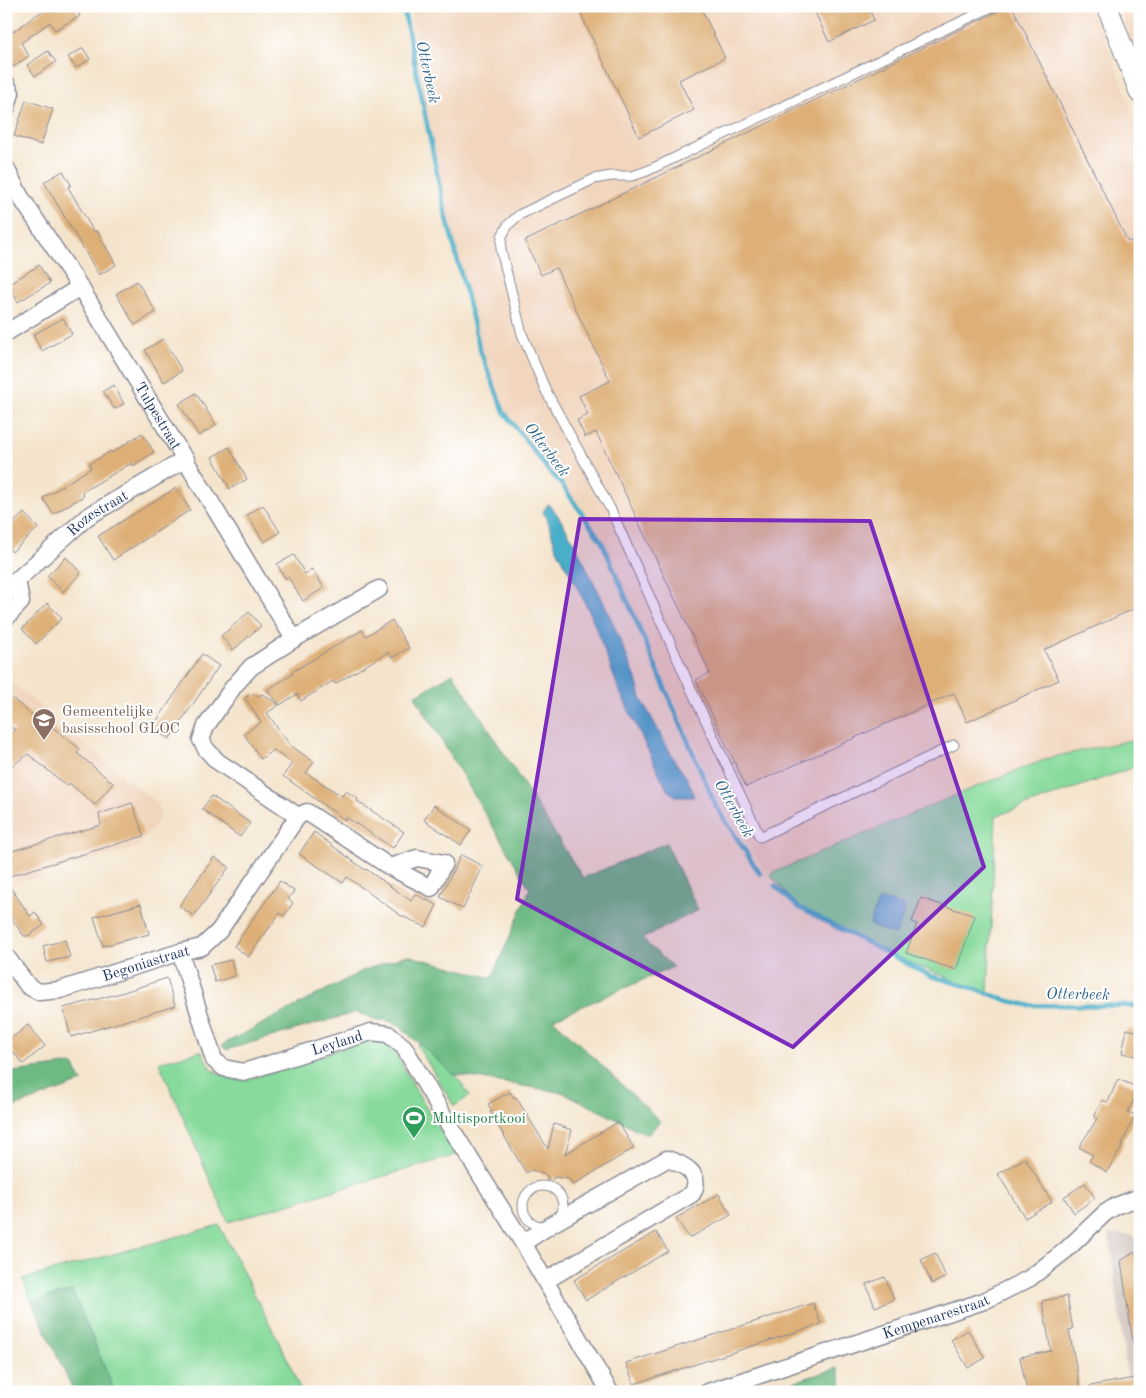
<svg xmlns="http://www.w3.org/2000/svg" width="1146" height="1398" font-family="'Old Standard TT',serif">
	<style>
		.built { fill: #f1d5bd }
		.industrial { fill: #cec1ba }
		.green { fill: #87da9b; stroke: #51847c }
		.forest { fill: #6dba83; stroke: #447470 }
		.water { fill: #4aafc9; stroke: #326f94 }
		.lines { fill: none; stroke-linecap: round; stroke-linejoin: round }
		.stream { stroke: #4aafc9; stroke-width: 4.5 }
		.building { fill: #deb078 }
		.service-casing { stroke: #888a95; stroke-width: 11 }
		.minor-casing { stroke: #888a95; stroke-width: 19 }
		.tertiary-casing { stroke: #888a95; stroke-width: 22 }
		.service { stroke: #fff; stroke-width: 9 }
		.minor { stroke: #fff; stroke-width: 16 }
		.tertiary { stroke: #fff; stroke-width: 20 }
		.marked { fill: #7b2cbf; fill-opacity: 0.2; stroke: #7b2cbf; stroke-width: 4; stroke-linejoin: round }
		.labels { text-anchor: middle; stroke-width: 4; stroke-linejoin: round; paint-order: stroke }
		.street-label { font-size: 15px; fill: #1b2f5e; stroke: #fff }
		.education-label { font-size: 15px; fill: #785e54; stroke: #fff; text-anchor: start }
		.leisure-label { font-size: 15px; fill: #27864d; stroke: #fff; text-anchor: start }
		.water-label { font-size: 16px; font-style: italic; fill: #2e6289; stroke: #fff }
	</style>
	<rect width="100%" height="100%" fill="#fff"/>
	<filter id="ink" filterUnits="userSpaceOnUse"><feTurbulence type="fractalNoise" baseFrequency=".02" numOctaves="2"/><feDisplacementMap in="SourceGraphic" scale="10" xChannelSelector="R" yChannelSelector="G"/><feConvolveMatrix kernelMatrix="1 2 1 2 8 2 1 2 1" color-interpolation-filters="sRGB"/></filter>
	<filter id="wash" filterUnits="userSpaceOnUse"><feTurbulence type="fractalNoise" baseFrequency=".0096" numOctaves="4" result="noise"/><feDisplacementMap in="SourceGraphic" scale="20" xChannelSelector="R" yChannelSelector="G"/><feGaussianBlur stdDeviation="1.12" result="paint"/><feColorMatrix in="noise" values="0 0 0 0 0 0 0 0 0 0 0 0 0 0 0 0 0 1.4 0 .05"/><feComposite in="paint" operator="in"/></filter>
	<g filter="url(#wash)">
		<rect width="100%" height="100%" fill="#f4e4cc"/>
		<path class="built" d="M410 6H1094L1140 132V738L1049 758 968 790 767 874 721 802 602 542 558 476 548 470 504 412 481 353 443 203 425 117Z
			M1118 6H1140V63Z
			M6 678 158 805 160 818 139 847 6 886Z"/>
		<path class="industrial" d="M1109 1234 1130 1235 1140 1238V1392H1131L1126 1367Z"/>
		<path class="green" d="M1140 738V765L996 816 988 991 976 989 904 960 798 907 770 874 968 790 1049 758Z
			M430 1037 470 1096 454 1106 417 1045Z
			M367 1040 383 1042 394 1051 431 1116 450 1144 456 1155 228 1222 159 1062 201 1051 212 1070 231 1079 247 1080Z
			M219 1225 288 1360 301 1392H115L72 1291 32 1302 23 1279Z"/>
		<path class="forest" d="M453 673 583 878 666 843 698 910 642 939 673 967 553 1019 660 1121 648 1135 564 1093 453 1074 399 1026 386 1020H376L357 1012 226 1050 222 1045 362 971 407 955 492 978 530 889 415 696Z
			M73 1064 82 1082 6 1110V1073Z
			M72 1291 115 1392H74L32 1302Z
			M838 1368 843 1392H762Z"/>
		<path class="water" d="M548 504 557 514 574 542 607 609 635 676 641 698 676 763 687 778 692 789 694 797H677L667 790 619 690 591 615 555 545 547 518 543 512Z
			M879 899 904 906 905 909 896 935 871 926 870 923Z"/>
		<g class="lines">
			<path class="stream" d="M403 6 443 203 481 353 504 412 548 470 560 482 602 542 716 806 760 874
				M775 886 798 907 931 976 976 989 1006 1000 1027 1005 1140 1006"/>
		</g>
		<g id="blocks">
			<path class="building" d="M49 6H74L80 16 55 30 50 22 21 43 29 56 13 67 6 57V21L13 32Z
				M577 6H700L725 58 679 80 694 110 639 137Z
				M812 6H868L874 20 829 42Z
				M1009 6H1012L1128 242 1140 237V606L1044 650 1059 680 967 722 954 693 746 787 696 680 710 673 596 432 585 437 577 420 588 415 579 396 610 381 556 268 541 275 525 241Z
				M83 48 90 59 76 68 68 57Z
				M48 51 56 62 35 76 27 65Z
				M26 100 53 109 41 145 14 136Z
				M63 171 71 185 68 187 94 232 97 231 116 265 99 275 44 182Z
				M39 265 50 283 18 302 8 285Z
				M137 281 156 312 135 325 116 294Z
				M63 318 72 334 42 351 33 335Z
				M163 339 182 371 164 382 145 350Z
				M114 385 124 404 114 409 103 391Z
				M196 393 216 425 199 436 179 404Z
				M142 433 154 452 133 466 132 463 82 492 84 496 53 514 43 498 91 468 89 464 111 451 112 453Z
				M229 447 247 479 230 489 212 457Z
				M176 488 190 510 113 560 98 536Z
				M263 505 280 532 264 542 247 515Z
				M24 513 38 528 12 552 6 545V530Z
				M294 555 305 574 312 569 324 588 303 601 288 577 285 578 277 564Z
				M66 557 81 573 63 592 47 576Z
				M47 603 62 618 36 644 22 629Z
				M249 612 261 626 233 650 221 636Z
				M392 620 409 648 392 658 388 652 335 684 333 681 301 701 297 694 280 705 267 690 293 674 292 672 362 630 366 636Z
				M202 654 219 666 169 739 152 728Z
				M6 693 44 725 46 722 80 749 77 753 113 783 95 805 69 783 67 786 28 754 6 770V737L15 730 6 723Z
				M253 693 256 697 262 694 279 705 267 713 290 745 314 762 306 773 342 796 346 791 358 799 357 801 404 832 393 848 346 817 345 820 283 776 292 763 273 750 261 759 244 734 261 722 245 698Z
				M212 796 250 823 240 837 202 809Z
				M132 803 144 836 6 877V859L13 857 12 851 101 825 99 814Z
				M434 805 471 830 461 845 424 820Z
				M314 832 365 870 366 869 411 901 415 894 437 905 426 927 400 915 347 877 343 883 299 854Z
				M461 855 483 866 463 909 440 897Z
				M214 857 229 867 194 916 179 906Z
				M6 881 30 916 35 912 44 925 28 936H24L6 911Z
				M280 881 294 891 288 899 293 903 284 916 280 913 248 957 234 946Z
				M921 898 975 916 956 970 906 953 917 924 912 922Z
				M141 904 149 934 103 946 94 917Z
				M65 940 70 957 47 962 43 946Z
				M231 960 235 976 215 982 210 965Z
				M167 978 175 1006 71 1037 63 1008 121 993Z
				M28 1025 45 1046 23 1064 6 1043Z
				M1127 1029 1140 1032V1057L1122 1053Z
				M1118 1079 1139 1088 1128 1112 1135 1115 1121 1147H1122L1107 1172 1089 1161 1093 1155 1079 1147 1097 1119 1094 1117 1102 1100 1108 1102Z
				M510 1092 514 1098 516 1097 548 1149 554 1124 572 1130 565 1154 618 1122 634 1148 573 1185 569 1179 554 1177 550 1183 546 1175 532 1170 526 1173 490 1112 492 1111 488 1104Z
				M1025 1158 1052 1202 1025 1218 998 1174Z
				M1085 1183 1095 1198 1074 1213 1064 1197Z
				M719 1194 731 1215 689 1238 676 1218Z
				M656 1232 668 1251 586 1300 574 1280Z
				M1134 1252 1140 1262V1343L1133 1344 1121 1261Z
				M935 1253 946 1277 932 1284 921 1260Z
				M885 1277 894 1300 875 1307 866 1284Z
				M1067 1296 1073 1329 1069 1330 1081 1392H1027L1020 1357 1051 1351 1042 1301Z
				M813 1303 821 1324 634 1384 626 1363Z
				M968 1330 985 1358 968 1368 951 1340Z
				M1140 1377V1392H1091L1090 1386Z"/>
		</g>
	</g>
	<g filter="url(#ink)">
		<use href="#blocks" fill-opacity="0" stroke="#888a95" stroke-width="1"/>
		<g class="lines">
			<g class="service-casing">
				<path id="service" d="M954 745 760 837 691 689 611 510 546 391 522 334 501 250 502 236 508 225 519 215 594 179 611 176H632L647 171 994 6
					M523 1206a20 20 0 1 1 40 0a20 20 0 1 1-40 0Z"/>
			</g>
			<g class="minor-casing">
				<g id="minor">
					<path d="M6 83 11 93 6 109"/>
					<path id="s1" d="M6 168 20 196 80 287 294 639"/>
					<path d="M6 333 80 287"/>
					<path id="s2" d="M6 590 87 517 186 459"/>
					<path d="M6 618 21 602 17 579"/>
					<path d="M298 816 307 812 390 867 431 888 444 863 417 858 390 867"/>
					<path id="s3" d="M180 952 214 1060 224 1068 244 1072 371 1032 388 1034 404 1047 449 1125 523 1243 610 1392"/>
					<path id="s4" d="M6 956 28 986 39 992 60 990 180 952 202 947 219 931 298 816 217 761 206 749 201 740 206 726 234 686 251 667 294 639 379 589"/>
					<path d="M523 1243 552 1224 667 1159C683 1164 704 1174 692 1194L545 1281"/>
					<path id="s5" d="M708 1392 984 1301 1030 1278 1066 1250 1105 1213 1116 1206 1140 1197"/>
				</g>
			</g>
			<g class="tertiary-casing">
				<path id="tertiary" d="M1107 6 1140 93"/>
			</g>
			<use href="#service" class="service"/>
			<use href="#minor" class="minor"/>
			<use href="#tertiary" class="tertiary"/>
		</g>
	</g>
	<path class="marked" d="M580 519 870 521 984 867 793 1047 517 899Z"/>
	<defs>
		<g id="school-pin" transform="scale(1.25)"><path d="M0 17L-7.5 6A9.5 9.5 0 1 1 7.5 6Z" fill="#8d6e63" stroke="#fff"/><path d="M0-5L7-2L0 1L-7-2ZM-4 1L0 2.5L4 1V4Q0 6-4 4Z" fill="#fff"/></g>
		<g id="stadium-pin" transform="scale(1.25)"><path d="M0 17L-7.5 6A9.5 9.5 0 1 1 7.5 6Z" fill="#2e9e5b" stroke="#fff"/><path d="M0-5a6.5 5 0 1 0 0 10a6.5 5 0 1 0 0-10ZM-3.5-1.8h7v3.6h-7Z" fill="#fff"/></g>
	</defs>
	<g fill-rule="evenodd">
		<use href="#school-pin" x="44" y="720"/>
		<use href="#stadium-pin" x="414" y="1118"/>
	</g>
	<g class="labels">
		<g class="street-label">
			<text dy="5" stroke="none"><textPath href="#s1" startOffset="291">Tulpestraat</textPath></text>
			<text dy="5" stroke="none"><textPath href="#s2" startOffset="120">Rozestraat</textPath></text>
			<text dy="5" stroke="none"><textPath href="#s4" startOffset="161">Begoniastraat</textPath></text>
			<text dy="5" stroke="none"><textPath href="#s3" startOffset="244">Leyland</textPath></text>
			<text dy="5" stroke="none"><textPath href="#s5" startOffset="240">Kempenarestraat</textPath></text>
		</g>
		<g class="education-label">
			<text x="62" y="716">Gemeentelijke<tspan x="62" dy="17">basisschool GLOC</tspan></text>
		</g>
		<g class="leisure-label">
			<text x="432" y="1123">Multisportkooi</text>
		</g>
		<g class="water-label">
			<text transform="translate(429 72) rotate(78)" y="6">Otterbeek</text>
			<text transform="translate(548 449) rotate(53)" y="6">Otterbeek</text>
			<text transform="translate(735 808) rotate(61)" y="6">Otterbeek</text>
			<text transform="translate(1078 993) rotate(1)" y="6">Otterbeek</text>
		</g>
	</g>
	<rect width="1146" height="1398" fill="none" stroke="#fff" stroke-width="25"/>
</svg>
